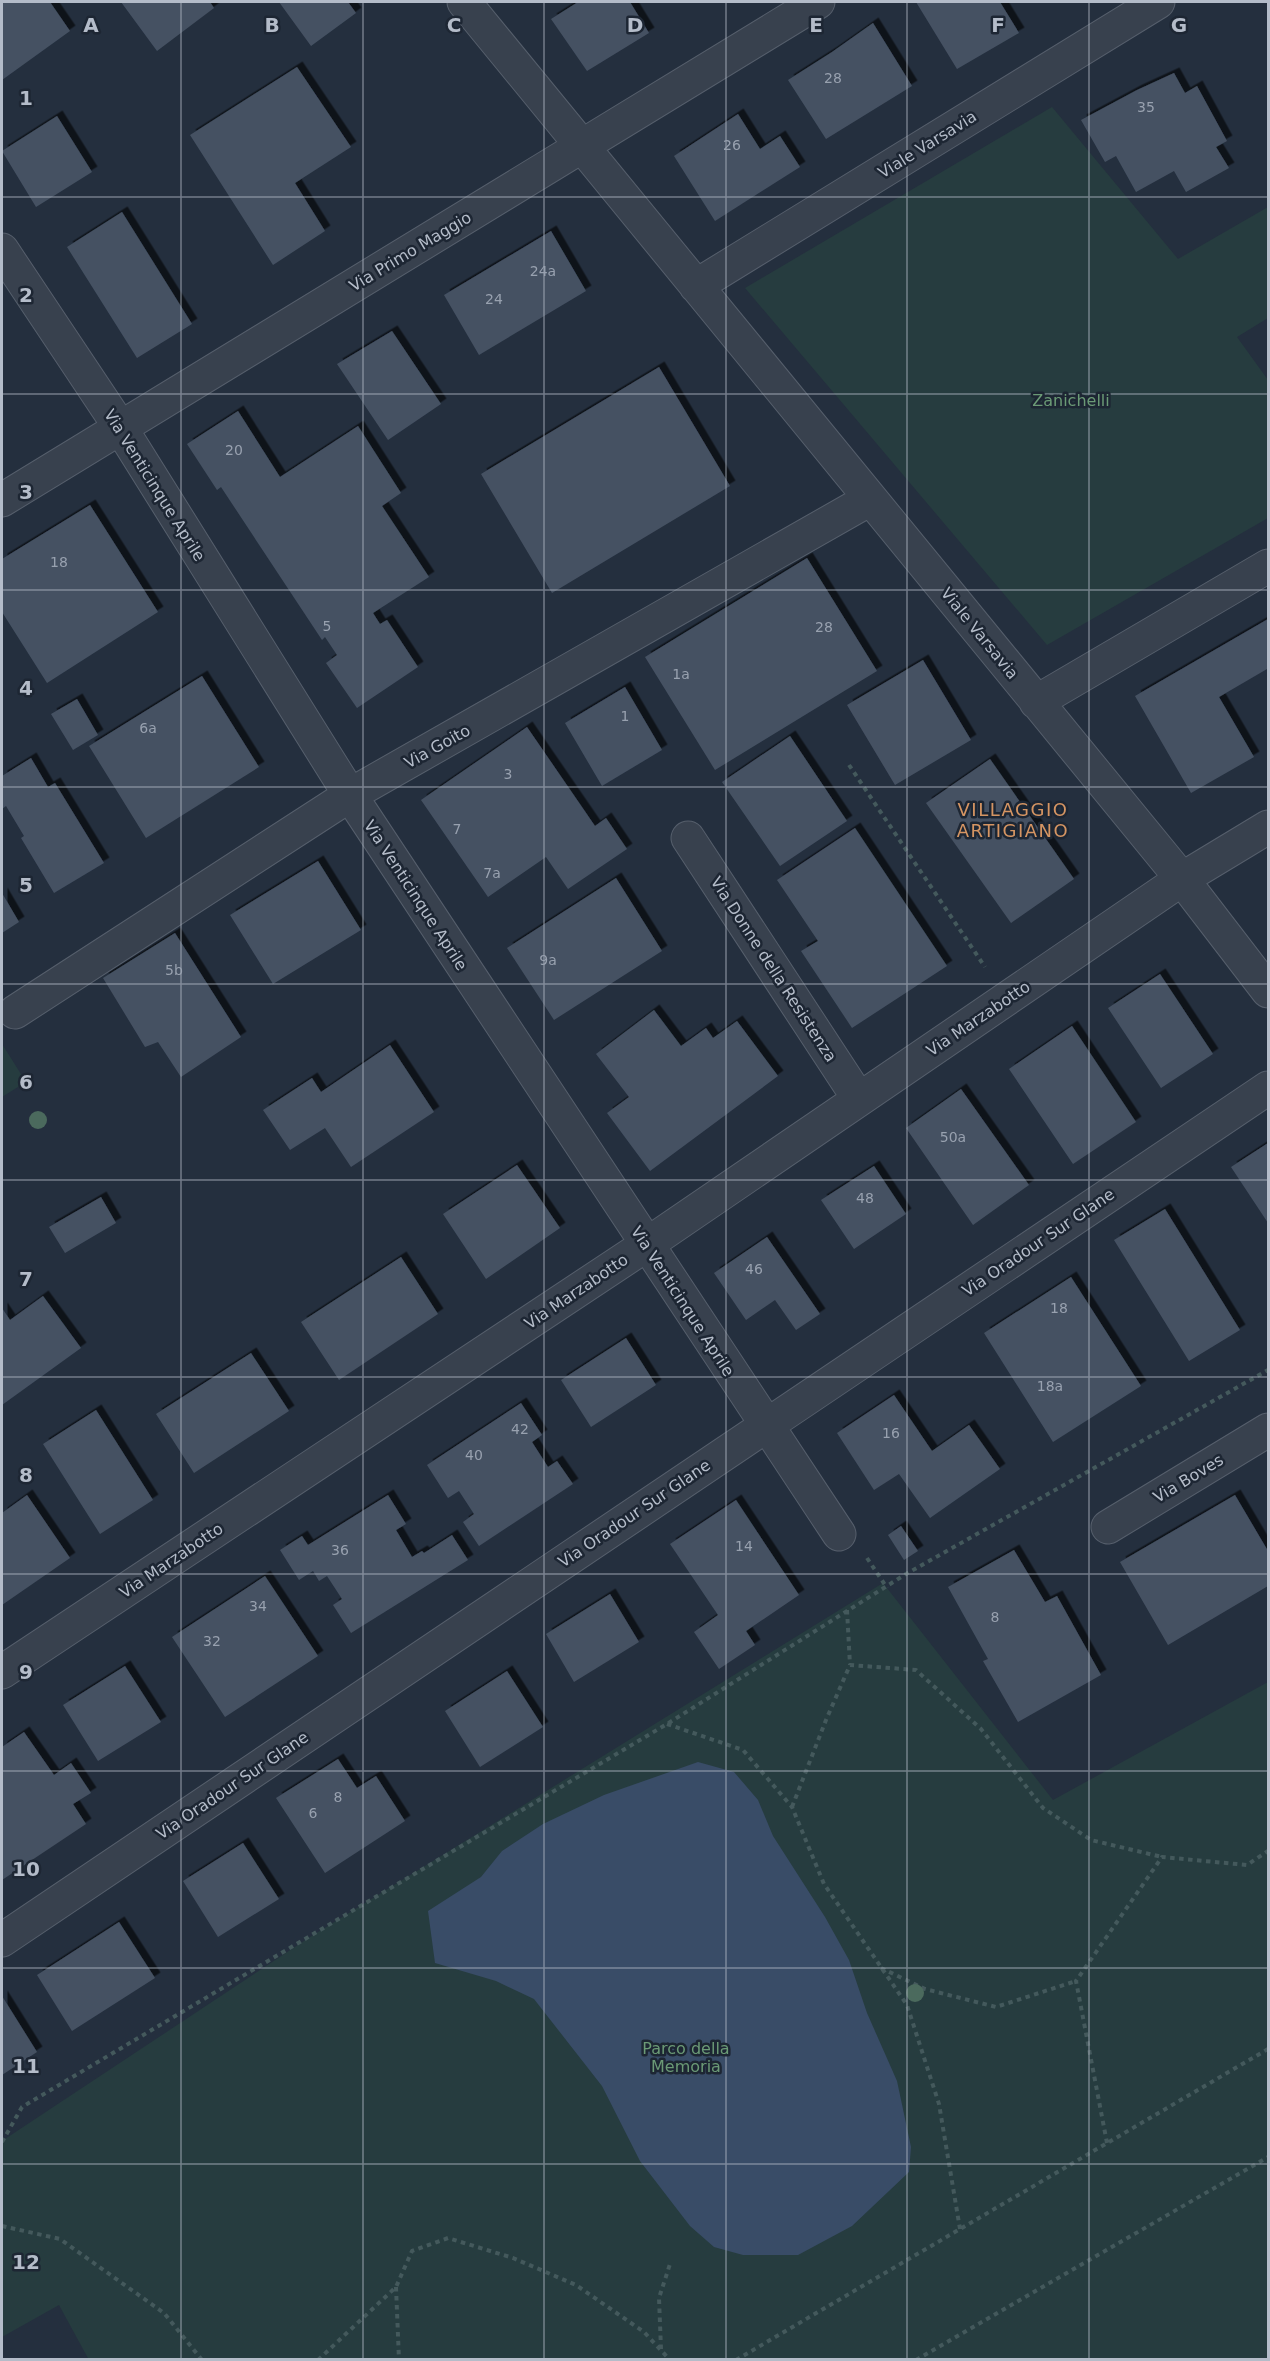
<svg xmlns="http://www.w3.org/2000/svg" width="1270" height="2361" font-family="'DejaVu Sans',sans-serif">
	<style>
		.green { fill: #263c3f }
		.water { fill: #394c67 }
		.building { fill: #455162; filter: url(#shadow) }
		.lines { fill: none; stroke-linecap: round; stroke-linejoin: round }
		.street-casing { stroke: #565f6c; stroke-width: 35 }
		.path { stroke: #44595c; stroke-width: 4; stroke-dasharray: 4.5 4.5; stroke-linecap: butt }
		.street { stroke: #38414e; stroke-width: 33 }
		.tree { fill: #4b6a5d }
		.grid { fill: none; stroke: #b4bcc9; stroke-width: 1.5; stroke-opacity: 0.55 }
		.labels { text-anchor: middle; stroke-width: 5; stroke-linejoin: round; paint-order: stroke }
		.number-label { font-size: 14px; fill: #98a1af }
		.street-label { font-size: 16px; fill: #b4bcc9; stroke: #1d2633 }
		.park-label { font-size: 16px; fill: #6b9a76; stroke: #1d2633 }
		.neighbourhood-label { font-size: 18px; letter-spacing: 1.5px; fill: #d59563; stroke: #1d2633 }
		.grid-label { font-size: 20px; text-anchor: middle; font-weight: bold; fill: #b4bcc9; stroke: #1d2633; stroke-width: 5; stroke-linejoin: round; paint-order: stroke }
	</style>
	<defs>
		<filter id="shadow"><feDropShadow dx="5.5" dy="-5.5" stdDeviation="0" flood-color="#0009"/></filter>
	</defs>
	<rect width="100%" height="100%" fill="#242f3e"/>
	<path class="green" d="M1052 107 1178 259 1268 207V318L1237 337 1268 380V518L1047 645 745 288Z
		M2 1044 26 1082 2 1097Z
		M883 1583 1053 1800 1268 1682V2359L89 2360 59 2305 2 2337V2141L310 1937Z"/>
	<path class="water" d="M698 1762 734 1772 758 1800 773 1836 825 1917 849 1960 867 2013 897 2081 911 2147 909 2172 852 2226 798 2255H743L714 2247 690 2226 640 2161 602 2086 534 1999 496 1981 435 1963 428 1911 481 1877 502 1851 543 1824 604 1795Z"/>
	<path class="building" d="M2 2H50L70 31 2 80Z
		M121 2H210L214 8 157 51Z
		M279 2H348L356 13 311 46Z
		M578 2H630L649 33 587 71 551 19Z
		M916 2H1000L1019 33 957 69Z
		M873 23 912 86 826 139 788 80 832 52Z
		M297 67 351 147 295 183 325 231 273 265 190 135Z
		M1174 73 1185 93 1197 86 1227 141 1216 147 1229 168 1186 192 1174 171 1136 192 1116 156 1105 162 1081 120 1137 90Z
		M738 114 760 149 780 136 800 167 715 221 674 156Z
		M57 116 92 172 36 207 2 151Z
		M122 212 192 324 137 358 67 247Z
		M551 231 586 291 479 355 444 295Z
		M392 331 441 404 388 440 337 364Z
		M659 367 730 486 552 593 481 474Z
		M238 411 280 477 358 426 401 493 382 506 429 577 373 613 380 624 387 620 418 667 357 708 326 663 337 655 325 637 322 640 221 487 217 490 187 444Z
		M90 505 158 612 47 683 2 612V559Z
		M807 558 877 671 715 770 645 657Z
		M1268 619V673L1267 669 1219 697 1254 757 1191 793 1135 696Z
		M923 660 971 740 895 785 847 705Z
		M202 676 259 767 146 838 89 746Z
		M625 687 662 750 602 786 565 723Z
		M77 699 98 735 73 750 51 714Z
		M527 727 595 826 606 818 627 849 568 889 546 857 488 897 421 800Z
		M790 736 847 821 780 866 722 782Z
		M31 758 48 787 55 783 104 863 54 893 21 838 24 836 6 806 2 809V776Z
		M990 759 1074 879 1011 923 926 803Z
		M855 828 947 966 852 1028 801 951 818 941 777 880Z
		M318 861 361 930 273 984 230 915Z
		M616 878 662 951 554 1020 507 948Z
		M2 893 19 922 2 933Z
		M175 933 241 1037 181 1077 158 1042 145 1047 103 978Z
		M1160 974 1213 1054 1161 1088 1108 1008Z
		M654 1010 681 1046 706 1028 713 1038 737 1021 778 1076 650 1171 607 1113 629 1097 596 1054Z
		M1072 1026 1136 1122 1073 1164 1009 1069Z
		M390 1045 434 1112 351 1167 325 1128 290 1150 263 1110 312 1078 321 1092Z
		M961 1089 1029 1185 973 1225 906 1128Z
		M1268 1143V1223L1231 1167Z
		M517 1165 560 1228 486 1279 443 1214Z
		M874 1166 906 1214 854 1249 821 1200Z
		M101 1197 116 1223 65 1253 49 1227Z
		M1165 1209 1240 1330 1189 1361 1114 1240Z
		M767 1237 820 1314 796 1330 775 1300 746 1320 714 1273Z
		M401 1257 438 1314 339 1380 301 1322Z
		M1071 1277 1141 1386 1053 1442 984 1333Z
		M43 1296 81 1348 2 1405V1308L10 1320Z
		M626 1338 656 1385 591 1427 561 1380Z
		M251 1353 289 1411 194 1473 156 1414Z
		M894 1395 932 1451 969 1425 1000 1469 930 1518 899 1474 874 1490 837 1433Z
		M521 1403 542 1435 532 1442 548 1467 557 1461 573 1484 479 1546 463 1522 474 1514 459 1491 448 1498 427 1465Z
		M96 1410 153 1500 100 1534 43 1444Z
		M27 1495 70 1558 2 1605V1513Z
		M388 1495 406 1524 396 1530 412 1557 422 1551 424 1553 452 1535 468 1560 351 1633 333 1605 342 1599 327 1576 319 1581 313 1571 299 1580 280 1550 302 1536 308 1545Z
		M1235 1495 1268 1551V1586L1168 1645 1120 1562Z
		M736 1500 799 1595 746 1631 755 1645 719 1669 694 1632 718 1615 670 1544Z
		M901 1526 918 1551 904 1560 888 1535Z
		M1014 1550 1045 1602 1057 1596 1101 1675 1018 1722 983 1661 988 1659 948 1587Z
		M265 1576 318 1656 225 1717 172 1637Z
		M610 1594 639 1642 574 1682 546 1634Z
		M125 1666 161 1722 98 1761 63 1705Z
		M507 1671 543 1727 480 1767 445 1711Z
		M24 1732 54 1775 71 1763 91 1793 73 1804 86 1824 2 1880V1747Z
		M338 1759 357 1788 376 1776 405 1821 325 1873 276 1798Z
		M243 1843 279 1899 218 1937 183 1881Z
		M119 1922 155 1978 72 2031 37 1975Z
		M2 1996 37 2052 2 2075Z"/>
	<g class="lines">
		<g class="street-casing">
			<path id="street" d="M464 2 1182 879 1268 991
				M2 250 120 427 350 795 839 1534
				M696 286 1158 2
				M2 500 818 2
				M1036 702 1268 566
				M688 838 859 1099
				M15 1012 350 795 870 499
				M1108 1527 1268 1430
				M2 1672 646 1245 1182 879 1268 827
				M2 1940 1268 1088"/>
		</g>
		<path class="path" d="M849 765 985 967
			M867 1558 887 1588
			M847 1610 850 1665
			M667 1724 743 1750 792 1807 824 1884 907 2005 939 2104 960 2229
			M792 1807 826 1720 850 1665 916 1670 981 1729 1043 1808 1091 1840 1162 1857
			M881 1968 925 1989 996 2007 1076 1981
			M2 2142 22 2107 667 1724 906 1574 1268 1370
			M1107 2143 1076 1981 1162 1857 1247 1865 1268 1851
			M2 2226 60 2239 164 2313 202 2360
			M396 2287 399 2360
			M661 2349 659 2298 670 2264
			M318 2360 396 2287 412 2251 448 2238 513 2258 576 2285 644 2332 670 2360
			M736 2360 1268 2049
			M916 2360 1268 2157"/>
		<use href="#street" class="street"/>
	</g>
	<g class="tree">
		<circle cx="38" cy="1120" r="9"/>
		<circle cx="915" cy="1993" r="9"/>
	</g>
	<path class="grid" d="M181 2V2360M363 2V2360M544 2V2360M726 2V2360M907 2V2360M1089 2V2360M2 197H1268M2 394H1268M2 590H1268M2 787H1268M2 984H1268M2 1180H1268M2 1377H1268M2 1574H1268M2 1771H1268M2 1968H1268M2 2164H1268"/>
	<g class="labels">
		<g class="number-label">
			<text x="833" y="83">28</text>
			<text x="1146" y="112">35</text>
			<text x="732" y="150">26</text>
			<text x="543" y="276">24a</text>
			<text x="494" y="304">24</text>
			<text x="234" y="455">20</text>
			<text x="59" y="567">18</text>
			<text x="327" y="631">5</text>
			<text x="824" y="632">28</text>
			<text x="681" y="679">1a</text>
			<text x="625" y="721">1</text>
			<text x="148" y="733">6a</text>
			<text x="508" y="779">3</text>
			<text x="457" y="834">7</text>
			<text x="492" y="878">7a</text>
			<text x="548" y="965">9a</text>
			<text x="174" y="975">5b</text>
			<text x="953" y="1142">50a</text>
			<text x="865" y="1203">48</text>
			<text x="754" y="1274">46</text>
			<text x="1059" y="1313">18</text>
			<text x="1050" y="1391">18a</text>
			<text x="520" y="1434">42</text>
			<text x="891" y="1438">16</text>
			<text x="474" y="1460">40</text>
			<text x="744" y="1551">14</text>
			<text x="340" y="1555">36</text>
			<text x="258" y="1611">34</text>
			<text x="995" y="1622">8</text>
			<text x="212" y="1646">32</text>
			<text x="338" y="1802">8</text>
			<text x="313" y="1818">6</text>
		</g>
		<g class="street-label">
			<text transform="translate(927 144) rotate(-32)" y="6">Viale Varsavia</text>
			<text transform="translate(410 251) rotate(-31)" y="6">Via Primo Maggio</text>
			<text transform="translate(155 485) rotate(58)" y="6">Via Venticinque Aprile</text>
			<text transform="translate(980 633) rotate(51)" y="6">Viale Varsavia</text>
			<text transform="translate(437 746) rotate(-29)" y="6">Via Goito</text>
			<text transform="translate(416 895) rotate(57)" y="6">Via Venticinque Aprile</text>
			<text transform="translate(774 969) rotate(57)" y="6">Via Donne della Resistenza</text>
			<text transform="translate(978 1018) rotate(-34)" y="6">Via Marzabotto</text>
			<text transform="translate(1038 1242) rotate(-34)" y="6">Via Oradour Sur Glane</text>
			<text transform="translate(576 1291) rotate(-34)" y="6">Via Marzabotto</text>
			<text transform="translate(683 1301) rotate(57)" y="6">Via Venticinque Aprile</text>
			<text transform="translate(1188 1478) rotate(-31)" y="6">Via Boves</text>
			<text transform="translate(634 1513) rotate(-34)" y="6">Via Oradour Sur Glane</text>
			<text transform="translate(171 1560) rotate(-34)" y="6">Via Marzabotto</text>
			<text transform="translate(232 1785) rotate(-34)" y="6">Via Oradour Sur Glane</text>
		</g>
		<g class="park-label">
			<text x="1071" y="406">Zanichelli</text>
			<text x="686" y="2054">Parco della<tspan x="686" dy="18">Memoria</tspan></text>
		</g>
		<g class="neighbourhood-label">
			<text x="1013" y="816">VILLAGGIO<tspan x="1013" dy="21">ARTIGIANO</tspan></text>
		</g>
	</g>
	<g class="grid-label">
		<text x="91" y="32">A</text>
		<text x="272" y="32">B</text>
		<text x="454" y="32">C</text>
		<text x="635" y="32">D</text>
		<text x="816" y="32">E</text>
		<text x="998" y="32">F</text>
		<text x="1179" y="32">G</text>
		<text x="26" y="105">1</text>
		<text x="26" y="302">2</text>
		<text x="26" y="499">3</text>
		<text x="26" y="695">4</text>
		<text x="26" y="892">5</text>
		<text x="26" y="1089">6</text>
		<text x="26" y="1286">7</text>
		<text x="26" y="1482">8</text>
		<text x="26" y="1679">9</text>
		<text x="26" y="1876">10</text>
		<text x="26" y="2073">11</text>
		<text x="26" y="2269">12</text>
	</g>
	<rect width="1270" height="2361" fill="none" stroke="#b4bcc9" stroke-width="6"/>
</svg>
